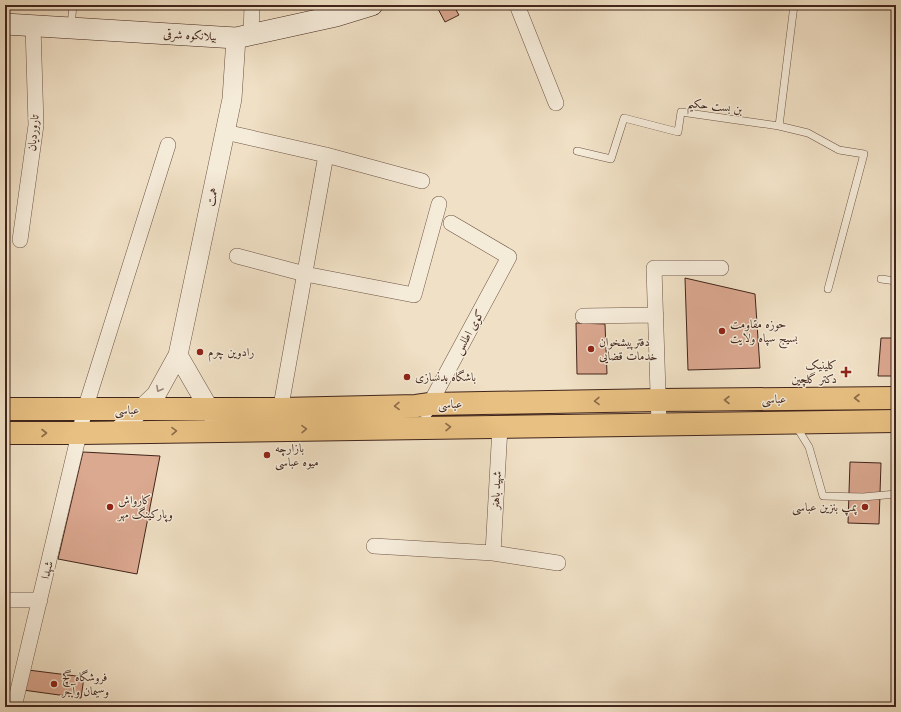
<svg xmlns="http://www.w3.org/2000/svg" width="901" height="712" font-family="'Libre Caslon Text',Amiri,serif">
	<style>
		.building { fill: #dba890; stroke: #41251b }
		.lines { fill: none; stroke-linecap: round; stroke-linejoin: round }
		.service-casing { stroke: #6d5446; stroke-width: 8 }
		.minor-casing { stroke: #6d5446; stroke-width: 16 }
		.tertiary-casing { stroke: #6d5446; stroke-width: 20 }
		.secondary-casing { stroke: #41251b; stroke-width: 22 }
		.primary-casing { stroke: #41251b; stroke-width: 24 }
		.service { stroke: #f5ebd9; stroke-width: 7 }
		.minor { stroke: #f5ebd9; stroke-width: 15 }
		.tertiary { stroke: #f5ebd9; stroke-width: 19 }
		.secondary { stroke: #f5ebd9; stroke-width: 21 }
		.primary { stroke: #e8c082; stroke-width: 22 }
		.oneway { stroke: #9b887a }
		.oneway2 { stroke: #8c6b49 }
		.poi-dot { fill: #8f2418; stroke: #f5ebd9; stroke-width: 1.5 }
		.labels { text-anchor: middle; stroke-width: 3; stroke-linejoin: round; paint-order: stroke }
		.street-label { font-size: 12px; fill: #41251b; stroke: #f5ebd9 }
		.poi-label { font-size: 12px; fill: #41251b; stroke: #f5ebd9; text-anchor: start }
	</style>
	<rect width="100%" height="100%" fill="#f0e0c5"/>
	<filter id="stains"><feTurbulence type="fractalNoise" baseFrequency=".005" numOctaves="4"/><feColorMatrix values="0 0 0 0 .2 0 0 0 0 .09 0 0 0 0 .02 0 0 0 .5 -.17"/></filter>
	<radialGradient id="worn" r=".72"><stop offset=".6" stop-color="#630" stop-opacity="0"/><stop offset="1" stop-color="#630" stop-opacity=".3"/></radialGradient>
	<path class="building" d="M436 5H453L459 15 445 22Z
		M685 278 755 294 760 368 688 370Z
		M576 323 605 324 607 374H577Z
		M881 338H896V376H878Z
		M83 452 160 456 137 574 58 559Z
		M850 462 881 463 879 524 848 523Z
		M28 670 84 677 81 698 23 690Z"/>
	<g class="lines">
		<g class="service-casing">
			<path id="service" d="M794 5 779 126 808 133 839 150 864 154 828 289
				M71 26 73 5
				M577 151 611 159 624 118 678 132 681 112 779 126
				M881 279 896 281
				M796 426 809 447 823 496 863 497 896 494"/>
		</g>
		<g class="minor-casing">
			<path id="minor" d="M517 5 556 103
				M251 35 252 5
				M225 132 326 155 422 181
				M20 240 36 125 33 26
				M237 256 305 274 414 295 439 204
				M583 316 656 315
				M426 411 509 257 451 223
				M279 417 326 155
				M659 424 654 268H721
				M374 546 493 553 558 563
				M493 553 500 427
				M5 600H40
				M14 707 85 409 168 145"/>
		</g>
		<g class="tertiary-casing">
			<path id="tertiary" d="M178 355 215 419
				M117 432 156 395 178 355 232 99 236 38"/>
		</g>
		<g class="secondary-casing">
			<path id="secondary" d="M5 24 236 38 336 16 372 5"/>
		</g>
		<g class="primary-casing">
			<path id="primary" d="M5 409H281L416 406 430 404 659 400 896 398
				M5 433H80L896 421"/>
		</g>
		<use href="#service" class="service"/>
		<use href="#minor" class="minor"/>
		<use href="#tertiary" class="tertiary"/>
		<use href="#secondary" class="secondary"/>
		<use href="#primary" class="primary"/>
	</g>
	<defs><path id="oneway-chevron" d="M-2-3.5L2.5 0L-2 3.5" fill="none" stroke-width="1.6" stroke-linecap="round" stroke-linejoin="round"/></defs>
	<use class="oneway" href="#oneway-chevron" transform="translate(159 389) rotate(119)"/>
	<g class="oneway2">
		<use href="#oneway-chevron" transform="translate(857 398) rotate(180)"/>
		<use href="#oneway-chevron" transform="translate(727 400) rotate(180)"/>
		<use href="#oneway-chevron" transform="translate(597 401) rotate(179)"/>
		<use href="#oneway-chevron" transform="translate(397 406) rotate(179)"/>
		<use href="#oneway-chevron" transform="translate(448 427) rotate(-1)"/>
		<use href="#oneway-chevron" transform="translate(304 429) rotate(-1)"/>
		<use href="#oneway-chevron" transform="translate(174 431) rotate(-1)"/>
		<use href="#oneway-chevron" transform="translate(44 433)"/>
	</g>
	<g class="poi-dot">
		<circle cx="722" cy="331" r="4"/>
		<circle cx="591" cy="349" r="4"/>
		<circle cx="200" cy="352" r="4"/>
		<path d="M844 366h4v4h4v4h-4v4h-4v-4h-4v-4h4z"/>
		<circle cx="407" cy="377" r="4"/>
		<circle cx="267" cy="455" r="4"/>
		<circle cx="110" cy="507" r="4"/>
		<circle cx="865" cy="507" r="4"/>
		<circle cx="54" cy="684" r="4"/>
	</g>
	<g class="labels">
		<g class="street-label">
			<text transform="translate(190 35) rotate(3)" y="4">بیلانکوه شرقی</text>
			<text transform="translate(715 106) rotate(7)" y="4">بن بست حکیم</text>
			<text transform="translate(33 133) rotate(-85)" y="4">تاروردیان</text>
			<text transform="translate(212 197) rotate(-78)" y="4">همت</text>
			<text transform="translate(469 332) rotate(-61)" y="4">کوی اطلس</text>
			<text x="774" y="403">عباسى</text>
			<text transform="translate(450 404) rotate(-1)" y="4">عباسى</text>
			<text x="127" y="414">عباسى</text>
			<text transform="translate(496 490) rotate(-87)" y="4">شهید باهنر</text>
			<text transform="translate(47 570) rotate(-76)" y="4">شهدا</text>
		</g>
		<g class="poi-label">
			<text x="730" y="328">حوزه مقاومت<tspan x="730" dy="14">بسیج سپاه ولایت</tspan></text>
			<text x="599" y="346">دفترپیشخوان<tspan x="599" dy="14">خدمات قضایی</tspan></text>
			<text x="208" y="356">رادوین چرم</text>
			<text x="837" y="369" text-anchor="end">کلینیک<tspan x="837" dy="14">دکتر گلچین</tspan></text>
			<text x="415" y="381">باشگاه بدنسازی</text>
			<text x="275" y="452">بازارچه<tspan x="275" dy="14">میوه عباسی</tspan></text>
			<text x="118" y="504">کارواش<tspan x="118" dy="14">وپارکینگ مهر</tspan></text>
			<text x="857" y="511" text-anchor="end">پمپ بنزین عباسی</text>
			<text x="62" y="681">فروشگاه گچ<tspan x="62" dy="14">وسیمان وآجر</tspan></text>
		</g>
	</g>
	<rect width="901" height="712" fill="none" stroke="#f0e0c5" stroke-width="20"/>
	<rect x="6" y="6" width="889" height="700" fill="none" stroke="#41251b" stroke-width="2"/>
	<rect x="10" y="10" width="881" height="692" fill="none" stroke="#41251b"/>
	<rect width="100%" height="100%" filter="url(#stains)"/>
	<rect width="100%" height="100%" fill="url(#worn)"/>
</svg>
